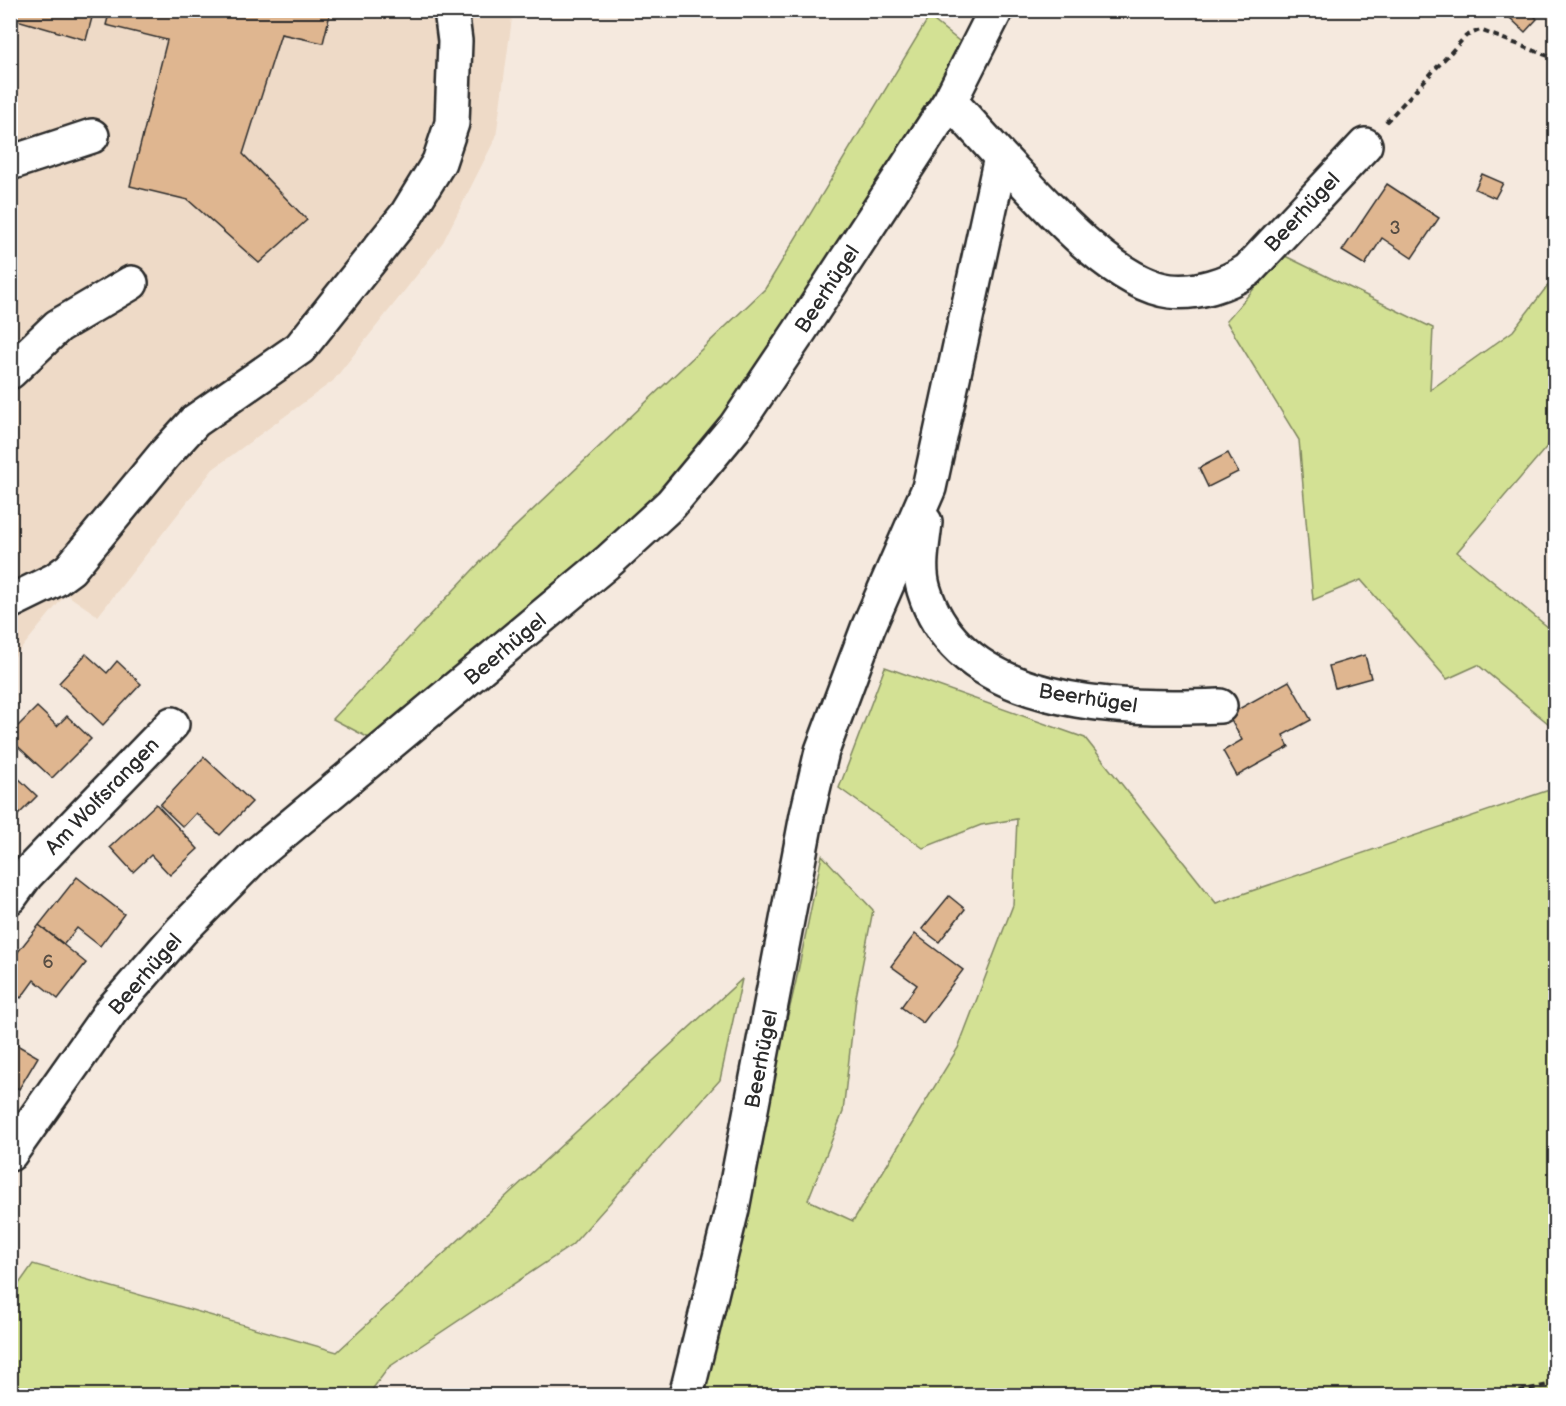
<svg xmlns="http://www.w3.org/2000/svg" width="1566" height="1406" font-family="'Balsamiq Sans',sans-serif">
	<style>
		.built { fill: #eedac7 }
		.green { fill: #d3e194; stroke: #7f8660; stroke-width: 1.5 }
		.building { fill: #dfb690; stroke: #2b2b2b; stroke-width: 1.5 }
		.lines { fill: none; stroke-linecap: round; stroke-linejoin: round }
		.minor-casing { stroke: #2b2b2b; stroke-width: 38 }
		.path { stroke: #2b2b2b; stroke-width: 4; stroke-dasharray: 6 4.5; stroke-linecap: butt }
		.minor { stroke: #fff; stroke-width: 33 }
		.labels { text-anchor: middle; stroke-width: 5; stroke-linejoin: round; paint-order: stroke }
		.number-label { font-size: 18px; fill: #584e44 }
		.street-label { font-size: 21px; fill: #2b2b2b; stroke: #fff }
	</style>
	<rect width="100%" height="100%" fill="#f5e9de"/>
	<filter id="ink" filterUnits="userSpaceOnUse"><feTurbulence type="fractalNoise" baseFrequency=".0167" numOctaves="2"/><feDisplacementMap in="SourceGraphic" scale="12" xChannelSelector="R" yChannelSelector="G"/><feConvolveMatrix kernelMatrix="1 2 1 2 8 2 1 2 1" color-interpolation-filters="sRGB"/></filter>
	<g filter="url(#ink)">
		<path class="built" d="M11 11H513L496 137 443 242 333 381 213 469 98 616 66 594 11 661Z"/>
		<path class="green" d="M929 17 964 45 802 298 682 474 530 608 369 738 333 719 499 542 765 289Z
			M1283 255 1433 328 1430 390 1513 331 1555 276V437L1457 552 1555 633V729L1478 665 1447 679 1361 580 1313 600 1299 440 1226 321Z
			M885 667 1085 738 1216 903 1555 788V1395L637 1396 703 1380 796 981 822 855 873 910 856 997 843 1112 808 1200 853 1221 958 1048 1013 905 1017 819 981 825 923 848 839 788Z
			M742 979 720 1080 572 1245 389 1367 368 1395H11V1295L33 1264 337 1352Z"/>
		<path class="building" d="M10 10H94L86 40 10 18Z
			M110 10H331L323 43 281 34 243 154 307 220 259 263 188 200 130 186 167 40 106 25Z
			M1516 10H1529L1537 19 1525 32 1509 17Z
			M1482 174 1503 183 1495 198 1475 189Z
			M1387 184 1439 218 1412 258 1382 238 1365 265 1342 251Z
			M1228 453 1238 472 1208 487 1199 468Z
			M86 654 107 673 117 661 141 684 103 725 59 683Z
			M1365 655 1371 678 1335 688 1329 666Z
			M1289 681 1311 720 1283 735 1289 747 1237 776 1223 751 1242 740 1228 715Z
			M37 707 57 726 67 716 91 739 52 778 10 739V734Z
			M204 757 252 802 220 835 196 813 183 827 160 805Z
			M15 775 37 796 10 823V779Z
			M156 804 198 849 170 875 151 855 133 872 110 847Z
			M77 877 124 914 100 946 77 928 64 944 39 925Z
			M949 896 965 909 939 942 922 929Z
			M39 925 86 963 58 999 34 980 21 998 10 991V962Z
			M915 934 963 970 923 1023 901 1007 917 985 891 966Z
			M10 1041 38 1057 19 1089 10 1084Z"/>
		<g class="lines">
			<g class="minor-casing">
				<path id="minor" d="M1001 157C1040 198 1112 284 1170 291 1197 294 1227 284 1248 270L1365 145
					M10 163 92 136
					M10 372 58 326 131 283
					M925 522C923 544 917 568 924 590 960 708 1119 710 1220 706
					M10 602 55 580 70 569 164 455 195 421 300 348 407 214 439 162 452 123 455 41 451 10
					M10 897 26 875 172 724
					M10 1154 111 1011 181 931 256 855 610 560 671 504 735 427 799 332 950 101 996 10
					M686 1396 732 1209 807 815 822 751 868 628 929 488 1001 157 950 101"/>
			</g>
			<path class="path" d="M944 10 957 15
				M1386 122 1466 36 1480 30 1556 59
				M1499 1396 1556 1383"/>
			<use href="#minor" class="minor"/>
		</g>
	</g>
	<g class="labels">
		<g class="number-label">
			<text x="1395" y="234">3</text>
			<text x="48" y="968">6</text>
		</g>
		<g class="street-label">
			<text transform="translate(1302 212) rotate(-47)" y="7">Beerhügel</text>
			<text transform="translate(827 289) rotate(-57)" y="7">Beerhügel</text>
			<text transform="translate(505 649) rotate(-40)" y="7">Beerhügel</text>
			<text transform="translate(1088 698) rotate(9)" y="7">Beerhügel</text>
			<text transform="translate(102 796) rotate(-46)" y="7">Am Wolfsrangen</text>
			<text transform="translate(145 974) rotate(-49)" y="7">Beerhügel</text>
			<text transform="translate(761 1059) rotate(-79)" y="7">Beerhügel</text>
		</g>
	</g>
	<rect width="1566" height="1406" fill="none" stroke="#fff" stroke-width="36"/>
	<rect x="18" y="18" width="1530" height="1370" fill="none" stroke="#2b2b2b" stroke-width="2" filter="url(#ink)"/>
</svg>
